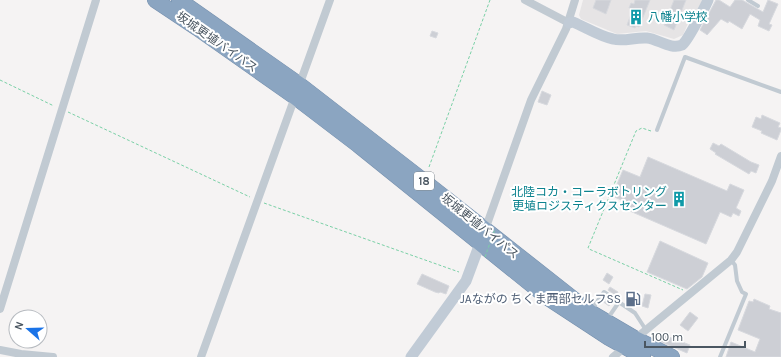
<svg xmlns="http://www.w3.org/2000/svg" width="781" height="357" font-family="Karla,'Noto Sans JP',sans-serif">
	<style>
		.education { fill: #e6e4e5 }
		.building { fill: #cdcfd5; stroke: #d7d9de }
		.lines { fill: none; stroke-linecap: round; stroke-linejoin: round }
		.highway-casing { stroke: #7690ad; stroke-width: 16 }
		.path { stroke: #7ad0a6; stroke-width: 1; stroke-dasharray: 3 2; stroke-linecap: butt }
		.lane { stroke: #c1cad2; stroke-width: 4 }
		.street { stroke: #c1cad2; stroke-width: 8 }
		.secondary { stroke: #c1cbd6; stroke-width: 11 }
		.highway { stroke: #8ba5c1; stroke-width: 15 }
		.path-bridge { stroke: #7ad0a6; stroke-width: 1; stroke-dasharray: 3 2; stroke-linecap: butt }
		.labels { text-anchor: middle; stroke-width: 4; stroke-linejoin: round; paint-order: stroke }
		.shield { fill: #fff; stroke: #808990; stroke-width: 1 }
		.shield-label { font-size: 11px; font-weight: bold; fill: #4a5661 }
		.culture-label { font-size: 12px; fill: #0d838f; stroke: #fff; text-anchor: start }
		.street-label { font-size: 12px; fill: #4a5661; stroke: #fff }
		.service-label { font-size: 12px; fill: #4e5e75; stroke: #fff; text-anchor: end }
	</style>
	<rect width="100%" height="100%" fill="#f5f3f3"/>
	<path class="education" d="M583 0H702L698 11 689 21 683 35 674 39 646 31 617 34 581 19 579 15Z"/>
	<path class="building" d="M596 0H611L606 14 593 8Z
		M635 0H650L639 27 636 26 635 28 627 25 633 9 629 8 631 3 634 4Z
		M674 0H686L674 30 664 25Z
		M716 0H719L730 7 735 0H742L763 12 768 0 778 4 769 24 772 25 769 31 758 26 760 20 750 14 742 29 729 21 728 23 721 19 707 35 706 34 700 30Z
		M432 31 438 33 436 38 430 36Z
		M542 91 551 95 547 105 538 102Z
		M762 115 780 123 778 127 781 128V130L777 140 761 133 762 131 752 127 756 117 761 119Z
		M713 143 719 146 721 144 751 162 759 165 756 173 751 171 749 174 715 154 716 153 710 149Z
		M648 157 727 191 730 184 744 190 736 208 741 211 739 216 733 213 731 217 720 212 706 244 623 208 626 202 612 196 623 170 640 177Z
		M660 241 708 263 702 277 687 289 647 272Z
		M607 273 613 277 609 284 603 280Z
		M422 274 449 286 446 294 440 292 439 293 435 292 417 284Z
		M610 287 618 292 616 296 608 290Z
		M645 294 651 295 648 308 642 306Z
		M605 297 612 301 609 306 602 301Z
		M754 299 770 306 769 309 781 313V357H726L731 342 755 352 760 339 738 330 749 301 753 302Z
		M690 312 698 318 688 331 680 325Z
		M664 335 690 345 687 353 661 342Z"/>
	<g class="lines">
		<g class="highway-casing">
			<path id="highway" d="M155 0 197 28 295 97 358 145 548 298 609 338 643 357
				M179 0 300 85 420 178 590 312 636 339 672 357"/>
		</g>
		<path class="path" d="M0 80 54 106
			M68 112 250 197
			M651 131 642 128 636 131 588 248 589 249 683 290
			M429 167 490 0
			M264 203 459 272"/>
		<path class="lane" d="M748 0 758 6
			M657 130 685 57 781 92
			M592 309 604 292 635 313 646 330
			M608 318 619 302
			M720 357 746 294 742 292 737 281 735 265 731 260"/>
		<path class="street" d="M525 0 569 23
			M485 230 531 100 566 29 575 0
			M0 309 96 0
			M0 350 21 354 53 357
			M201 357 330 0
			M613 357 731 260 737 252 772 181 781 156"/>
		<path class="secondary" d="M569 23 573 22C585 27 601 37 613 39 624 42 635 37 647 38 658 39 671 50 682 45 687 42 705 7 708 0
			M411 357 466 281 482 238"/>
		<use href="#highway" class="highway"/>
		<path class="path-bridge" d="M485 257 495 229"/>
	</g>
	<defs>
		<g id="building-bare" transform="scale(1.2)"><path d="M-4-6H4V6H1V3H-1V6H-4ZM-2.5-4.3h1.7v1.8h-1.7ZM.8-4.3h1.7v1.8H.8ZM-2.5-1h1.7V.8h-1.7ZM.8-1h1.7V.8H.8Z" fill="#0f9aa8" stroke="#fff" stroke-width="2.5" paint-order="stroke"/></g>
		<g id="fuel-bare" transform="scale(1.2)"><path d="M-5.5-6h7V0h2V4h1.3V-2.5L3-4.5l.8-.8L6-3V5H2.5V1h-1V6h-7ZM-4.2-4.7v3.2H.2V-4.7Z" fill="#5c6f8a" stroke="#fff" stroke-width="2.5" paint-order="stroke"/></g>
	</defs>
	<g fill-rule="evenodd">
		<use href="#building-bare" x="636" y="17"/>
		<use href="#building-bare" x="679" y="199"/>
		<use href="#fuel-bare" x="633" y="299"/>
	</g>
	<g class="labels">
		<rect class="shield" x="414" y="172" width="20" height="18" rx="3"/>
		<g class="shield-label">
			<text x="424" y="185">18</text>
		</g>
		<g class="culture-label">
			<text x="648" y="21">八幡小学校</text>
			<text x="667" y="196" text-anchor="end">北陸コカ・コーラボトリング<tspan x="667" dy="14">更埴ロジスティクスセンター</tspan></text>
		</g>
		<g class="street-label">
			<text transform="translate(217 42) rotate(35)" y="4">坂城更埴バイパス</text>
			<text transform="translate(480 226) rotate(39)" y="4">坂城更埴バイパス</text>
		</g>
		<g class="service-label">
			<text x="621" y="303">JAながの ちくま西部セルフSS</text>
		</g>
	</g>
	<g transform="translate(28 329) rotate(290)"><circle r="19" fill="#ffffff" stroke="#b7bbc0"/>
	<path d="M0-3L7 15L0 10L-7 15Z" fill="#1a73e8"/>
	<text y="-6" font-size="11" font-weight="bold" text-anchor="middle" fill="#4a5661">N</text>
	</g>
	<path d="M645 341v6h100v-6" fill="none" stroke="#4a5661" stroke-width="2"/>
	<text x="651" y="341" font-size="12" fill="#4a5661" stroke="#ffffff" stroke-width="3" paint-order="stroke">100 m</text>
</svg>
